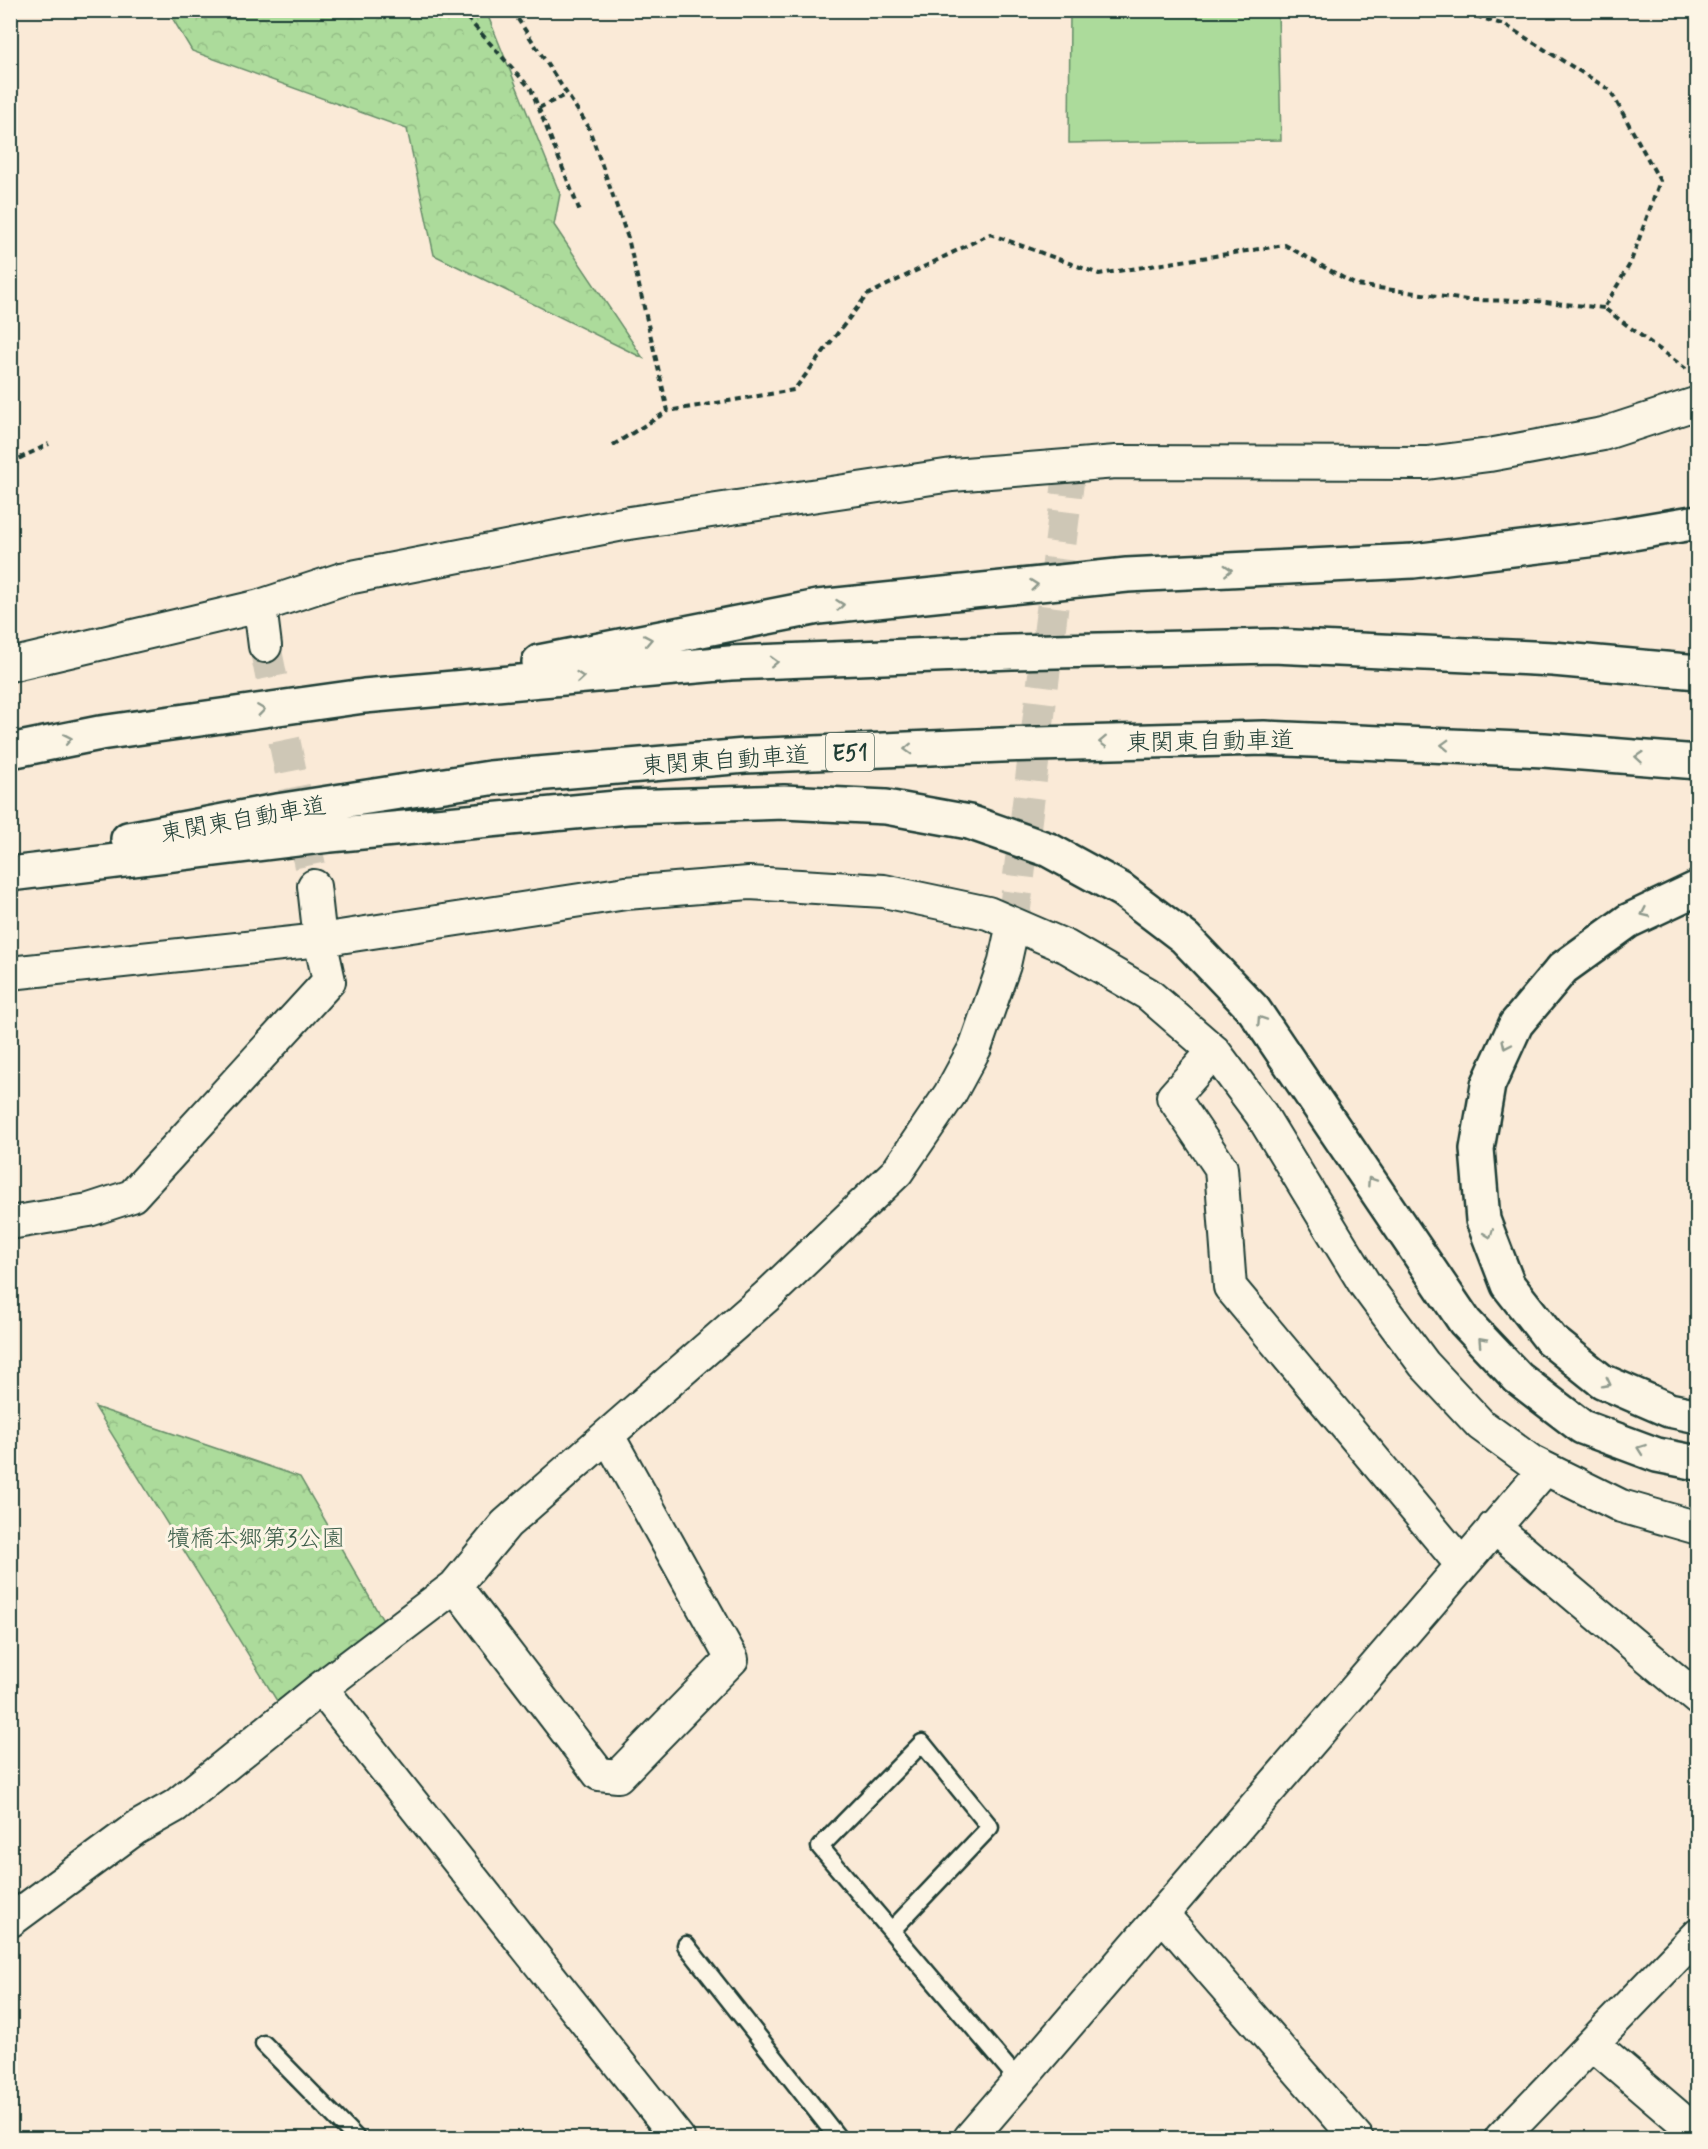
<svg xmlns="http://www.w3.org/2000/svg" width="1708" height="2149" font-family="Mynerve,'Klee One',sans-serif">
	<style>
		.forest { fill: url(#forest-crowns); stroke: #668c68; stroke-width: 1.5 }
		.pitch { fill: #acdb9b; stroke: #668c68; stroke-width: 1.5 }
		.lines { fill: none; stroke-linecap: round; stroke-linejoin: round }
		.minor-tunnel { stroke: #cec7b6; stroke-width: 32; stroke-dasharray: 32 16; stroke-linecap: butt }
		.service-casing { stroke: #1f3d34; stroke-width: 21 }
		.minor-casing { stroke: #1f3d34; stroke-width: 36 }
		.motorway-casing { stroke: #1f3d34; stroke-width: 38 }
		.path { stroke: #1f3d34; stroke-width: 4; stroke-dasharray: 6 4.5; stroke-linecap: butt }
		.service { stroke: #fcf5e5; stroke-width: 16 }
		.minor { stroke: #fcf5e5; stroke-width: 32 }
		.motorway { stroke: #fcf5e5; stroke-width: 33 }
		.oneway { stroke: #8e998c }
		.labels { text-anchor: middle; stroke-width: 6; stroke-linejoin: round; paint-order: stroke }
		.shield { fill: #fcf5e5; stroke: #617469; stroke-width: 1.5 }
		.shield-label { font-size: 22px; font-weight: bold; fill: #1f3d34 }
		.street-label { font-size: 24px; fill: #1f3d34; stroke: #fcf5e5 }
		.park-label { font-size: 24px; fill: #3b5d49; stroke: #fcf5e5 }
	</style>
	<defs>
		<pattern id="forest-crowns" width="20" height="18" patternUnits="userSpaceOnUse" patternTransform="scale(1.5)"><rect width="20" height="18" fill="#acdb9b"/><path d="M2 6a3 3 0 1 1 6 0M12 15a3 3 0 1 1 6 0" fill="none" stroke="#94bd86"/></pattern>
	</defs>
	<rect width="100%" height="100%" fill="#faead7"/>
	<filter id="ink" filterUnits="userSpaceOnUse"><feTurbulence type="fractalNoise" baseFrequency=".0167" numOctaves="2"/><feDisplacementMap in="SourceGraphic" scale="12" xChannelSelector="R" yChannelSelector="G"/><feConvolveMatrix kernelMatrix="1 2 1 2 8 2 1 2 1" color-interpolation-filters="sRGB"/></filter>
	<g filter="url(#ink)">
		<path class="forest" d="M168 11H486L560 194 554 225 643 358 434 255 407 129 192 51Z
			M95 1407 300 1477 385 1624 277 1701Z"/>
		<path class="pitch" d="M1070 11H1278L1281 140 1069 143Z"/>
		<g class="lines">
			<path class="minor-tunnel" d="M265 646 314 886
				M1013 924 1070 466"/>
			<g class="service-casing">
				<path id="service" d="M891 1931 990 1827 922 1743 820 1847 1019 2081
					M686 1945 838 2138
					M264 2044 356 2138"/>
			</g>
			<g class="minor-casing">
				<path id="minor" d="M260 606 265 646
					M10 665 260 606 342 579 623 524 952 475 1116 462 1427 463 1489 455 1603 434 1698 403
					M10 973 320 940 626 893 749 883 884 891 988 913 1067 947 1148 994 1214 1051 1261 1114 1364 1283 1424 1364 1481 1425 1532 1462 1621 1506 1698 1528
					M1214 1051 1173 1097 1221 1168 1230 1287 1462 1565
					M10 1223 89 1210 132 1196 329 981 320 940 314 886
					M1494 1527 1698 1699
					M455 1586 599 1774 618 1776 732 1659 608 1436
					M321 1688 678 2138
					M1162 1914 1357 2138
					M10 1921 136 1828 175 1806 321 1688 455 1586 506 1524 767 1296 897 1172 950 1094 975 1048 1004 965 1013 924
					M1593 2044 1698 2134
					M970 2138 1545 1469
					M1501 2138 1698 1934"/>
			</g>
			<g class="motorway-casing">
				<path id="motorway" d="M539 662 818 607 1127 575 1413 561 1597 539 1698 522
					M10 751 100 733 364 696 730 663 1012 652 1273 646 1553 659 1698 672
					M128 839 277 811 490 778 745 756 1001 745 1264 738 1544 750 1698 762
					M10 874 330 835 627 807 784 802 886 807 969 822 1049 850 1122 890 1185 938 1254 1010 1465 1322 1518 1378 1582 1427 1657 1455 1698 1463
					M1698 888 1628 921 1563 968 1516 1024 1488 1085 1477 1149 1483 1220 1508 1285 1551 1340 1602 1381 1669 1410 1698 1416"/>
			</g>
			<path class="path" d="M460 10 531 89 581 214
				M512 10 588 126 628 238 668 411 794 390 867 295 990 234 1099 274 1285 245 1356 285 1467 300 1535 301 1604 308
				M1456 10 1505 25 1610 90 1660 181 1630 264 1604 308 1686 369
				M539 108 567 94
				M613 445 668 411
				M10 463 49 444"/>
			<use href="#service" class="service"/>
			<use href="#minor" class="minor"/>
			<use href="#motorway" class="motorway"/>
		</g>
		<defs><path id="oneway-chevron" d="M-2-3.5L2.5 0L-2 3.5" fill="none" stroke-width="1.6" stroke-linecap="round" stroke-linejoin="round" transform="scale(1.5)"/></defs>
		<g class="oneway">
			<use href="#oneway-chevron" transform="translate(1228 570) rotate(-3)"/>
			<use href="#oneway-chevron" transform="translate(1034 585) rotate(-6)"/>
			<use href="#oneway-chevron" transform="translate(840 605) rotate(-6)"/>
			<use href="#oneway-chevron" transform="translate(648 640) rotate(-11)"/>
			<use href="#oneway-chevron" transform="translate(774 662) rotate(-2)"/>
			<use href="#oneway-chevron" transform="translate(580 677) rotate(-5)"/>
			<use href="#oneway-chevron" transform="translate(261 710) rotate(-8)"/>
			<use href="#oneway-chevron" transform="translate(68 739) rotate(-11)"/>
			<use href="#oneway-chevron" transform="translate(1103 742) rotate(178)"/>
			<use href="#oneway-chevron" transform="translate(1445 745) rotate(-178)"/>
			<use href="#oneway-chevron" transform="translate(908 749) rotate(178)"/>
			<use href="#oneway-chevron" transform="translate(1639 757) rotate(-175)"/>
			<use href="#oneway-chevron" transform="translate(1645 913) rotate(155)"/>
			<use href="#oneway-chevron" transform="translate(1261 1020) rotate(-124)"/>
			<use href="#oneway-chevron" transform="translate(1506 1045) rotate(115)"/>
			<use href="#oneway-chevron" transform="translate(1371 1181) rotate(-124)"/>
			<use href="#oneway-chevron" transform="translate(1489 1234) rotate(69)"/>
			<use href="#oneway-chevron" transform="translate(1482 1341) rotate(-133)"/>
			<use href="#oneway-chevron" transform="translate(1607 1383) rotate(27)"/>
			<use href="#oneway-chevron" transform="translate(1641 1449) rotate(-160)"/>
		</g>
	</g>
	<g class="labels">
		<rect class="shield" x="826" y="733" width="48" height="38" rx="4.5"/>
		<g class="shield-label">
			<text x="850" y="760">E51</text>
		</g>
		<g class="street-label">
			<text transform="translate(1210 741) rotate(-1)" y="8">東関東自動車道</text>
			<text transform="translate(725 760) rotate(-4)" y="8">東関東自動車道</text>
			<text transform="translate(243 819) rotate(-10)" y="8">東関東自動車道</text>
		</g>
		<g class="park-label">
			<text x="256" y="1546">犢橋本郷第3公園</text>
		</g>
	</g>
	<rect width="1708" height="2149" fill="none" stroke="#fcf5e5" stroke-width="36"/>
	<rect x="18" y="18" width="1672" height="2113" fill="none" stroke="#1f3d34" stroke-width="2" filter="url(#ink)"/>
</svg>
